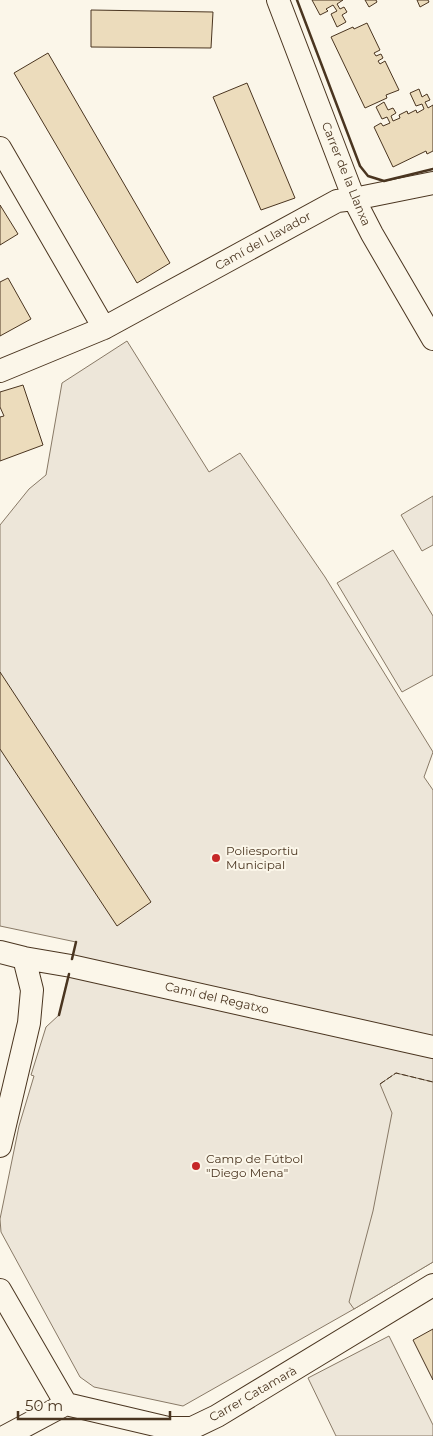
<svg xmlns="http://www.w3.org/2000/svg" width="433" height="1436" font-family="Montserrat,sans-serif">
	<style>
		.green { fill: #ede6d9; stroke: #887966 }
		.parking { fill: #ede7d9; stroke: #887966 }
		.building { fill: #ecdcbc; stroke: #4a3520 }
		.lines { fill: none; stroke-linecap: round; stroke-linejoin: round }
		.minor-casing { stroke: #4a3520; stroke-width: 24 }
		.minor { stroke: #fbf6e9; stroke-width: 22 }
		.fence { stroke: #4a3520; stroke-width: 1; stroke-dasharray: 6 2.5; stroke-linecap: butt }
		.wall { stroke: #4a3520; stroke-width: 2.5 }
		.poi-dot { fill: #c62828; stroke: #fbf6e9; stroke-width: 2 }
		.labels { text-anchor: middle; stroke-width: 4; stroke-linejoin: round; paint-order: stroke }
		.street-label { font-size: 12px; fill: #4a3520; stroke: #fbf6e9 }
		.poi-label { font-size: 12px; fill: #4a3520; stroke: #fbf6e9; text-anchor: start }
	</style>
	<rect width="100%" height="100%" fill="#fbf6e9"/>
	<path class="green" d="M127 341 209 472 240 453 325 577 433 752 424 777 433 790V1262L354 1309 183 1406 94 1387 80 1377 1 1232 0 1219 19 1126 34 1076 31 1075 46 1027 59 1015 76 942 0 926V525L29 489 46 475 62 383Z
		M433 496V545L422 551 401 515Z
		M393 550 433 616V675L402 692 337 583Z
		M389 1336 433 1425V1436H336L308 1378Z"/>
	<path class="parking" d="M396 1073 433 1082V1262L354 1309 349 1302 373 1211 392 1113 380 1084Z"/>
	<path class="building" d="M312 0H343L337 4 340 9 344 7 347 12 342 15 346 22 337 27 331 14 337 11 333 5 326 9 328 11 320 15Z
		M365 0H376L377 2 369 7Z
		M417 0H428L429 2 420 7Z
		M91 10 213 12 211 48 91 47Z
		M367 23 380 50 374 53 376 56 381 54 383 58 378 61 380 64 385 61 399 90 386 95 387 98 365 108 331 37 353 27 354 29Z
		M48 53 170 263 137 283 14 73Z
		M247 83 295 198 261 210 213 97Z
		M419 89 422 97 427 94 430 100 425 102 428 108 433 105V151L427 154 426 151 393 167 374 127 381 123 383 126 390 123 387 117 382 119 376 107 384 102 388 110 393 108 396 113 391 116 393 121 400 118 399 115 407 111 408 114 416 110 417 113 424 109 422 104 416 106 410 93Z
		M0 205 18 234 0 245Z
		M8 278 31 319 0 336V282Z
		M23 385 43 445 0 461V417L4 416 0 407V392Z
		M0 672 151 902 117 926 0 749Z
		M433 1329V1380L413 1340Z"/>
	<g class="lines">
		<g class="minor-casing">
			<path id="minor" d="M278 0 354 199 372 234 433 339
				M0 148 104 328
				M0 371 104 328 337 201 354 199 433 183
				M0 952 24 958 71 966 433 1047
				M0 1146 29 1023 32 990 24 958
				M0 1290 66 1404 168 1428H192L217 1416 433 1285
				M6 1436 66 1404"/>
		</g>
		<use href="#minor" class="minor"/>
		<path class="fence" d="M380 1084 396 1073 433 1082"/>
		<path class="wall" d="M297 0 360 166 368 176 384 181 433 169
			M72 959 76 942
			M59 1015 69 974"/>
	</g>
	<g class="poi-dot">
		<circle cx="216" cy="858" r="5"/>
		<circle cx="196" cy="1166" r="5"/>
	</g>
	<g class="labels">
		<g class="street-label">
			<text transform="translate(346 174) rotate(68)" y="4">Carrer de la Llanxa</text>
			<text transform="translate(263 241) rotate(-29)" y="4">Camí del Llavador</text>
			<text transform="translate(217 998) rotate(13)" y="4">Camí del Regatxo</text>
			<text transform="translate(253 1394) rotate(-30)" y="4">Carrer Catamarà</text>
		</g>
		<g class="poi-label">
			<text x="226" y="855">Poliesportiu<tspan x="226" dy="14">Municipal</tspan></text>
			<text x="206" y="1163">Camp de Fútbol<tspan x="206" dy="14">"Diego Mena"</tspan></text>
		</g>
	</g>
	<path d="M18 1411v8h152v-8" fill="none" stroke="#4a3520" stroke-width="2.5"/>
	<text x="25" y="1411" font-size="15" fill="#4a3520" stroke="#fbf6e9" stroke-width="4" paint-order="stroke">50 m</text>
</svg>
